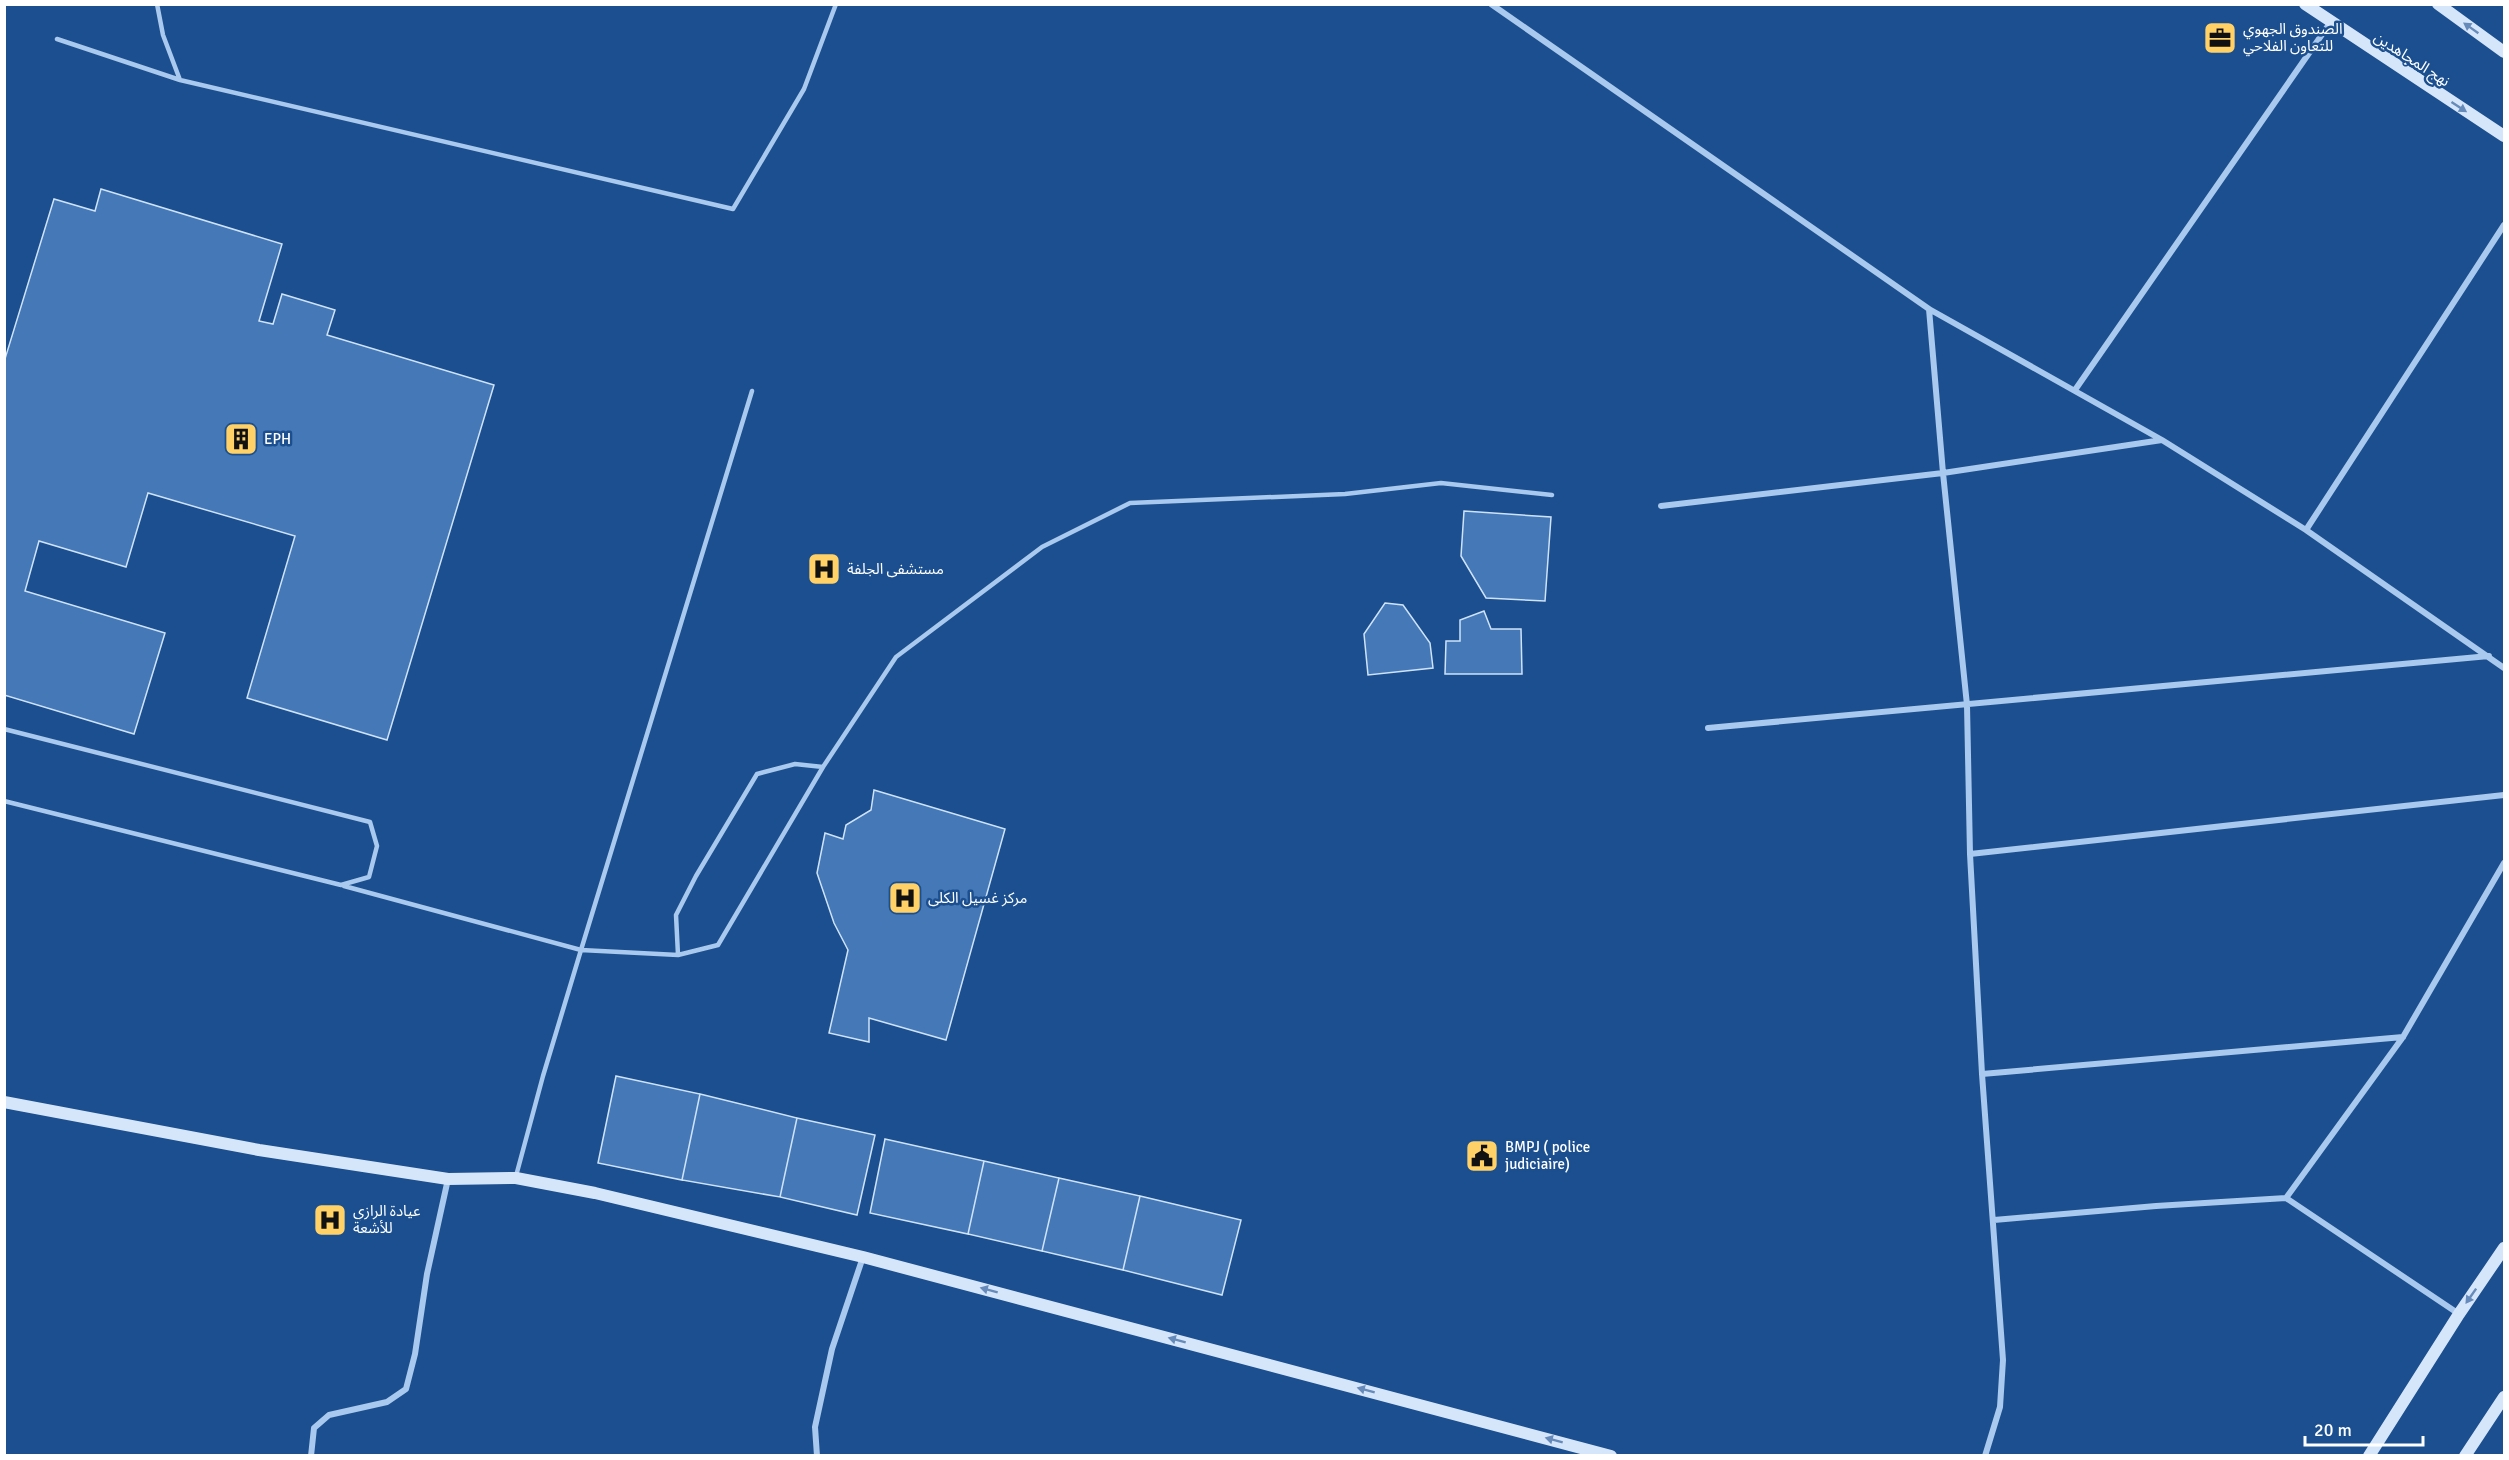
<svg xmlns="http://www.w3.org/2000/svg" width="2509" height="1460" font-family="Signika,'Noto Sans Arabic',sans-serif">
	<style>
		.building { fill: #4478b7; stroke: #cfe3fa; stroke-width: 1.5 }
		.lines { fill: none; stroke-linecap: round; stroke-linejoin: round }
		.lane { stroke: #a9c9ee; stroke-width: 4.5 }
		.street { stroke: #a9c9ee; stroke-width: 6 }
		.secondary { stroke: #d6e6fa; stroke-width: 12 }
		.oneway { fill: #668bba }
		.labels { text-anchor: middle; stroke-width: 5; stroke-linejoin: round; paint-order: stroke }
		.poi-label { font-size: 15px; fill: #fff; stroke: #1b4f8f; text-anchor: start }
		.street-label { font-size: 15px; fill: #fff; stroke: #1b4f8f }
	</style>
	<rect width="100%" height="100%" fill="#1b4f8f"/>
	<path class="building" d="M101 189 282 244 259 321 273 324 282 294 335 310 327 335 494 385 387 740 247 698 295 536 148 493 126 567 39 541 25 591 165 633 134 734 4 695V362L54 199 95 211Z
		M1464 511 1551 517 1545 601 1486 598 1461 556Z
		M1385 603 1403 605 1430 643 1433 668 1368 675 1364 634Z
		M1484 611 1491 629H1521L1522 674H1445L1446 641H1460V620Z
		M874 790 1005 829 946 1040 869 1018V1042L829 1033 848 950 834 923 817 873 825 833 843 839 846 825 871 810Z
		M616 1076 700 1094 682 1180 598 1163Z
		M700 1094 797 1118 780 1197 682 1180Z
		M797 1118 875 1135 857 1215 780 1197Z
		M885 1139 984 1161 968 1234 870 1213Z
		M984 1161 1059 1178 1042 1251 968 1234Z
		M1059 1178 1140 1196 1123 1270 1042 1251Z
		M1140 1196 1241 1220 1222 1295 1123 1270Z"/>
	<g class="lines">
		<path class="lane" d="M157 4 163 35 180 80 733 209 804 89 836 4
			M57 39 180 80
			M4 729 370 822 377 846 369 877 341 885 4 801
			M823 767 896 657 1042 547 1130 503 1345 494 1441 483 1552 495
			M344 886 581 950 543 1076 516 1176
			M678 955 676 915 696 876 757 774 795 764 823 767 718 945 678 955 581 950 752 391"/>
		<path class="street" d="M1491 4 1929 309 2162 440 2306 530 2504 668
			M1929 309 1943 473 1967 705 1970 854 1982 1074 2403 1037
			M2075 390 2330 23
			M1661 506 1943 473 2162 440
			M2306 530 2504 225
			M1708 728 2489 656
			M1970 854 2504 795
			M1982 1074 2003 1360 2000 1407 1985 1456
			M2286 1198 2403 1037 2504 863
			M1994 1220 2156 1206 2286 1198 2459 1314
			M311 1456 314 1428 329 1415 387 1402 406 1389 415 1354 427 1274 448 1179
			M817 1456 815 1427 832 1349 863 1257"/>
		<path class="secondary" d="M2305 4 2504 136
			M2438 4 2504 52
			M4 1102 259 1150 448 1179 516 1178 595 1193 863 1257 1611 1456
			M2369 1456 2459 1314 2504 1248
			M2465 1456 2504 1397"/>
	</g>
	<defs><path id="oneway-solid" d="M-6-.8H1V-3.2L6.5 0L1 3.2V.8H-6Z" transform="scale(1.5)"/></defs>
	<g class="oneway">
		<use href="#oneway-solid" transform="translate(2471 28) rotate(-145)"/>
		<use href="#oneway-solid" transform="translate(2459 107) rotate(33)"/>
		<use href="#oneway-solid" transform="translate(989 1290) rotate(-165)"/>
		<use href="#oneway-solid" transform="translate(2471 1296) rotate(125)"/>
		<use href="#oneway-solid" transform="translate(1177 1340) rotate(-165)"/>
		<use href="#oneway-solid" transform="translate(1366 1390) rotate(-165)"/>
		<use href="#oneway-solid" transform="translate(1554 1440) rotate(-165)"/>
	</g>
	<defs>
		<g id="office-square" transform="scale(1.725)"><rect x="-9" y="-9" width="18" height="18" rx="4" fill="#ffd166" stroke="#1b4f8f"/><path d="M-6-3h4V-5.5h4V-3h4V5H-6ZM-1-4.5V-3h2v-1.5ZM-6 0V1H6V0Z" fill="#111"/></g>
		<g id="building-square" transform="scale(1.725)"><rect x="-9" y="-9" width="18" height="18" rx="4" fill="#ffd166" stroke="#1b4f8f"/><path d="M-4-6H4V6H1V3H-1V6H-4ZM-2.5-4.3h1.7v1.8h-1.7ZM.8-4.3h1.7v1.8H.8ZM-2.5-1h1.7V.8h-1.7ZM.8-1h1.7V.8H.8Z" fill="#111"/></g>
		<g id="hospital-square" transform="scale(1.725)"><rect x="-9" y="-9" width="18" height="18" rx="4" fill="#ffd166" stroke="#1b4f8f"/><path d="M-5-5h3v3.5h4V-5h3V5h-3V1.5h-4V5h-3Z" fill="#111"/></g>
		<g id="civic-square" transform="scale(1.725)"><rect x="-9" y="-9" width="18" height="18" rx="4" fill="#ffd166" stroke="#1b4f8f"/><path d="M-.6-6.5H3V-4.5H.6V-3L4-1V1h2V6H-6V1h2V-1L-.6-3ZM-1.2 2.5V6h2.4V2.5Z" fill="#111"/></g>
	</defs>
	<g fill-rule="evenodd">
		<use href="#office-square" x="2220" y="38"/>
		<use href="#building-square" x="241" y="439"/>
		<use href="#hospital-square" x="824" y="569"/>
		<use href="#hospital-square" x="905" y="898"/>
		<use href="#civic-square" x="1482" y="1156"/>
		<use href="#hospital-square" x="330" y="1220"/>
	</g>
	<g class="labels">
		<g class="poi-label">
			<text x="2243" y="34">الصندوق الجهوي<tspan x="2243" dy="17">للتعاون الفلاحي</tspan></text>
			<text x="264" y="444">EPH</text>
			<text x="847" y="574">مستشفى الجلفة</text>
			<text x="928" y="903">مركز غسيل الكلى</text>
			<text x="1505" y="1152">BMPJ ( police<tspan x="1505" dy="17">judiciaire)</tspan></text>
			<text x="353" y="1216">عيادة الرازي<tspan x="353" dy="17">للأشعة</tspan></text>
		</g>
		<g class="street-label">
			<text transform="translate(2412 59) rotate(33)" y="5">نهج المجاهدين</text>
		</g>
	</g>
	<rect width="2509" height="1460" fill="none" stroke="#ffffff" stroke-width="12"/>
	<path d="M2305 1436v9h118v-9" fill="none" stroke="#ffffff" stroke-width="3"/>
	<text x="2314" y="1436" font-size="18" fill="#ffffff" stroke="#1b4f8f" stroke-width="4.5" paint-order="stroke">20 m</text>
</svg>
